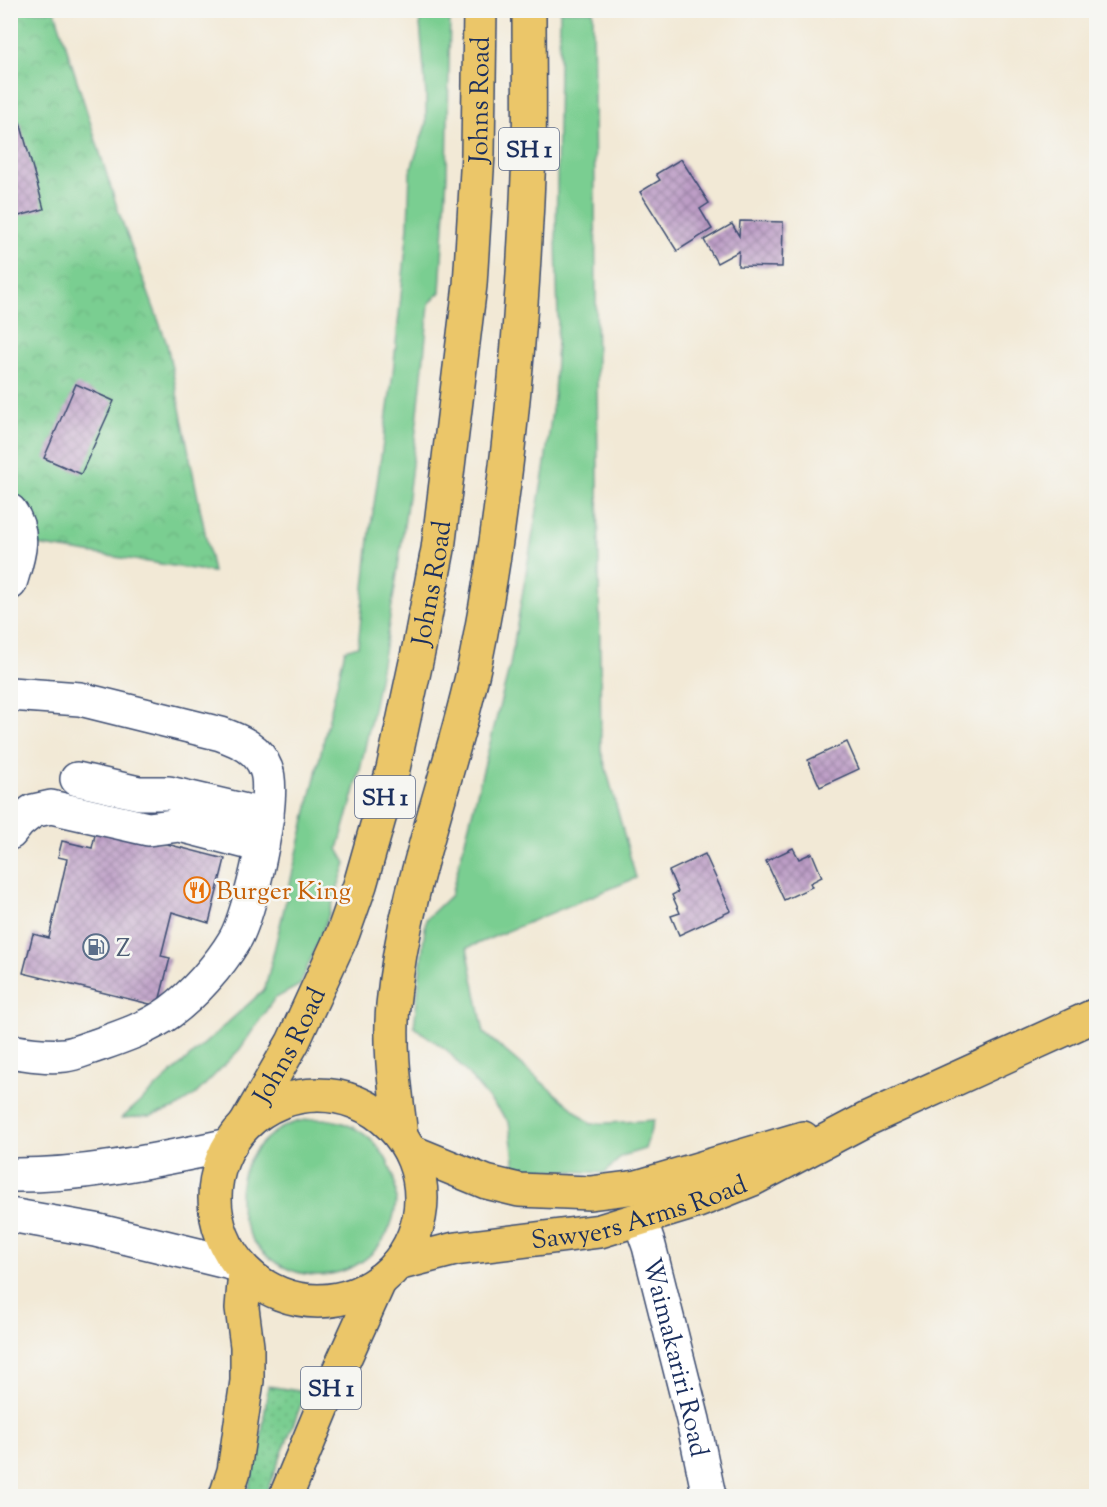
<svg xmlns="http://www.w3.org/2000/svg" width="1107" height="1507" font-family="'Sorts Mill Goudy',serif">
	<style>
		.grass { fill: #7ace91; stroke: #4a7e78; stroke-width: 1.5 }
		.park { fill: url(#park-crowns); stroke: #4a7e78; stroke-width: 1.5 }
		.garden { fill: url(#garden-dots); stroke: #4a7e78; stroke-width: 1.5 }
		.building { fill: url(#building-cross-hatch) }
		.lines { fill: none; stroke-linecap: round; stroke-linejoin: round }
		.minor-casing { stroke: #3b4b70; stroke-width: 36 }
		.major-casing { stroke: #3b4b70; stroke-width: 36 }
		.highway-casing { stroke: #3b4b70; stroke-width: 36 }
		.minor { stroke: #fff; stroke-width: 33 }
		.major { stroke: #ebc669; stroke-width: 33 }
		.highway { stroke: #ebc669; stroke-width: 33 }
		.labels { text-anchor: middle; stroke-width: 5; stroke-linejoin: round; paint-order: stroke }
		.shield { fill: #f6f6f2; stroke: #5d6b8a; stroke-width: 1.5 }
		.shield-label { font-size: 24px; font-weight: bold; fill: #1b2f5e }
		.street-label { font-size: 26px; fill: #1b2f5e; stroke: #f6f6f2 }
		.food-label { font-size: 26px; fill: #c56008; stroke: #f6f6f2; text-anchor: start }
		.service-label { font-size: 26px; fill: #4e5e75; stroke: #f6f6f2; text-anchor: start }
	</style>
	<defs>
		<pattern id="park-crowns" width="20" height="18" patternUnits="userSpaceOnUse" patternTransform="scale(1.5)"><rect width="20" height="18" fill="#7ace91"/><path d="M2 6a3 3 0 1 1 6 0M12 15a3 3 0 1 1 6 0" fill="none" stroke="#69b17f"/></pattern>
		<pattern id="garden-dots" width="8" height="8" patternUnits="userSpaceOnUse" patternTransform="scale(1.5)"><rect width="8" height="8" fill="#7ace91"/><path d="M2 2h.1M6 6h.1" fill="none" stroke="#69b17f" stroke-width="1.8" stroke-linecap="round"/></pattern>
		<pattern id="building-cross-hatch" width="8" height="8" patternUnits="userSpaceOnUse" patternTransform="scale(1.5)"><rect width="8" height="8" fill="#bd9ec6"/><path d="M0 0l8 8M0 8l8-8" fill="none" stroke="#9981a4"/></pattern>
	</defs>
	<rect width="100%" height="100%" fill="#f6f6f2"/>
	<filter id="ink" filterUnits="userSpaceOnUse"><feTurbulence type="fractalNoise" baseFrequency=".0167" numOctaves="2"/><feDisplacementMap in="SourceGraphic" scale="12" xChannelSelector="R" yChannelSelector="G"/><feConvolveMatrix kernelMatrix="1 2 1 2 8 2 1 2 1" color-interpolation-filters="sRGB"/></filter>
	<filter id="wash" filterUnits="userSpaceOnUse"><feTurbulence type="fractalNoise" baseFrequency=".008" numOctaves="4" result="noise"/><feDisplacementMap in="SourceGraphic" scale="24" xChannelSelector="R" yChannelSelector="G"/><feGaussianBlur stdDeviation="1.35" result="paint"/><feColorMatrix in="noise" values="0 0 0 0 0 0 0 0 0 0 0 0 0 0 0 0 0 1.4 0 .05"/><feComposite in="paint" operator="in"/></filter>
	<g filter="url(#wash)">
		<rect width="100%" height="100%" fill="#f2e9d6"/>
		<path class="grass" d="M419 11H450L447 175 440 292 429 304C415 457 396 610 362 761 356 790 346 820 338 849L346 863 328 917 300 985 274 999 240 1049 196 1094 176 1108 150 1116 122 1118 265 989 345 650 358 646 369 539 393 373 408 227 410 172 426 124V95Z
			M560 11H593L601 750 636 878 467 948 484 1033 591 1124 654 1120 645 1149 622 1156 605 1173 515 1168 509 1122 448 1051 414 1027 426 919 451 895 510 665 544 470 554 396 558 321 556 237Z
			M240 1197a78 78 0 1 1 156 0a78 78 0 1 1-156 0Z"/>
		<path class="park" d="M10 11H55L118 210 167 344 213 572 11 541Z"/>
		<path class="garden" d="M268 1386 306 1392 265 1496H247L262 1433Z"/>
		<g id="blocks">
			<path class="building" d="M20 122 44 209 12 218 10 124Z
				M681 159 709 203 700 209 712 229 677 251 640 192 660 180 656 174Z
				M740 221 783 222 782 267 738 266 739 251 717 263 704 240 732 224 739 236Z
				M76 384 114 401 81 474 44 458Z
				M847 742 859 769 820 787 808 760Z
				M97 826 225 859 209 923 172 912 161 956 170 958 158 1006 23 973 33 934 49 938 67 859 58 857 62 841 92 848Z
				M793 848 799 859 812 853 822 877 810 883 812 887 784 900 766 861Z
				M705 854 731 911 679 935 671 916 680 913 672 895 678 892 669 871Z"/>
		</g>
	</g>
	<g filter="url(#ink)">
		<use href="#blocks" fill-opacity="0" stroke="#3b4b70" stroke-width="1.5"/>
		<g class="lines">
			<g class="minor-casing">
				<g id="minor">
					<path d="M10 511C27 535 18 557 10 583"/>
					<path d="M10 694 80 699 221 734C240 741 258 748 266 769 277 796 250 916 234 941 219 966 193 995 170 1012 148 1028 121 1037 95 1046 85 1049 75 1054 65 1055 47 1057 28 1054 10 1051"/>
					<path d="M77 779 139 793H169L267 816"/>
					<path d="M10 833 19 822 33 811 51 807 148 829 180 825 262 846"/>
					<path d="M10 1175C85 1176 157 1160 230 1145"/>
					<path d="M10 1215 95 1230 239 1265"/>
					<path id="s1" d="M640 1220 649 1246 693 1420 709 1496"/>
				</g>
			</g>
			<g class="major-casing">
				<g id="major">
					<path d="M410 1151 486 1182 519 1190 590 1193 637 1187 803 1138"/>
					<path id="s2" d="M397 1264 455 1249 600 1231 698 1201 753 1179 865 1120 1096 1015"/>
				</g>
			</g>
			<g class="highway-casing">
				<g id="highway">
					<circle cx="318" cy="1198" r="103"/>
					<path id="s3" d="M246 1124 293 1042 343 933 360 885 393 769 420 643 438 549 470 285 478 154 480 10"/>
					<path d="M401 1136C396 1093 389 1049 393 1005 405 879 457 762 480 638 510 479 523 315 529 154 530 106 529 58 529 10"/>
					<path d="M226 1496 234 1471 247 1381V1346L242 1308 245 1271"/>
					<path d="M286 1496 327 1397 380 1280"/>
				</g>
			</g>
			<use href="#minor" class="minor"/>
			<use href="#major" class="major"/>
			<use href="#highway" class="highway"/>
		</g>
	</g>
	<defs>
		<g id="restaurant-ring" transform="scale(1.35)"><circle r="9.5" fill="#f6f6f2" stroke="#e8710a" stroke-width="1.5"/><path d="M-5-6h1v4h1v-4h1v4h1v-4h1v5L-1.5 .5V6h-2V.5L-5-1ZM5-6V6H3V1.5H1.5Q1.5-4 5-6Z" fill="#e8710a"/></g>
		<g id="fuel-ring" transform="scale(1.35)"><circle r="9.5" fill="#f6f6f2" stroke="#5c6f8a" stroke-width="1.5"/><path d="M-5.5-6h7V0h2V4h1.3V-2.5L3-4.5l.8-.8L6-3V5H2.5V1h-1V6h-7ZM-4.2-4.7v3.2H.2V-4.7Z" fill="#5c6f8a"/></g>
	</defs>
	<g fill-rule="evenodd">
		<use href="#restaurant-ring" x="197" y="890"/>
		<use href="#fuel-ring" x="96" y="947"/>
	</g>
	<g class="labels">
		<g class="shield">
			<rect x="499" y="128" width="60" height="42" rx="4.5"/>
			<rect x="355" y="776" width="60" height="42" rx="4.5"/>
			<rect x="301" y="1367" width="60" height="42" rx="4.5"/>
		</g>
		<g class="shield-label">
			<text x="529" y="157">SH 1</text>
			<text x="385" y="805">SH 1</text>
			<text x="331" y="1396">SH 1</text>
		</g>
		<g class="street-label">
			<text dy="9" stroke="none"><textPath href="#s3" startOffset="1062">Johns Road</textPath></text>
			<text dy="9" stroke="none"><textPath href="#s3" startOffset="576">Johns Road</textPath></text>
			<text dy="9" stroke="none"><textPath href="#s3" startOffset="90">Johns Road</textPath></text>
			<text dy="9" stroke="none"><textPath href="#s2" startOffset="248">Sawyers Arms Road</textPath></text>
			<text dy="9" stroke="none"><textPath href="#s1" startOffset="142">Waimakariri Road</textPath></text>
		</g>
		<g class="food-label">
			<text x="216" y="899">Burger King</text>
		</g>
		<g class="service-label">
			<text x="116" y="956">Z</text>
		</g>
	</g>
	<rect width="1107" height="1507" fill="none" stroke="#f6f6f2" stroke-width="36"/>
</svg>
